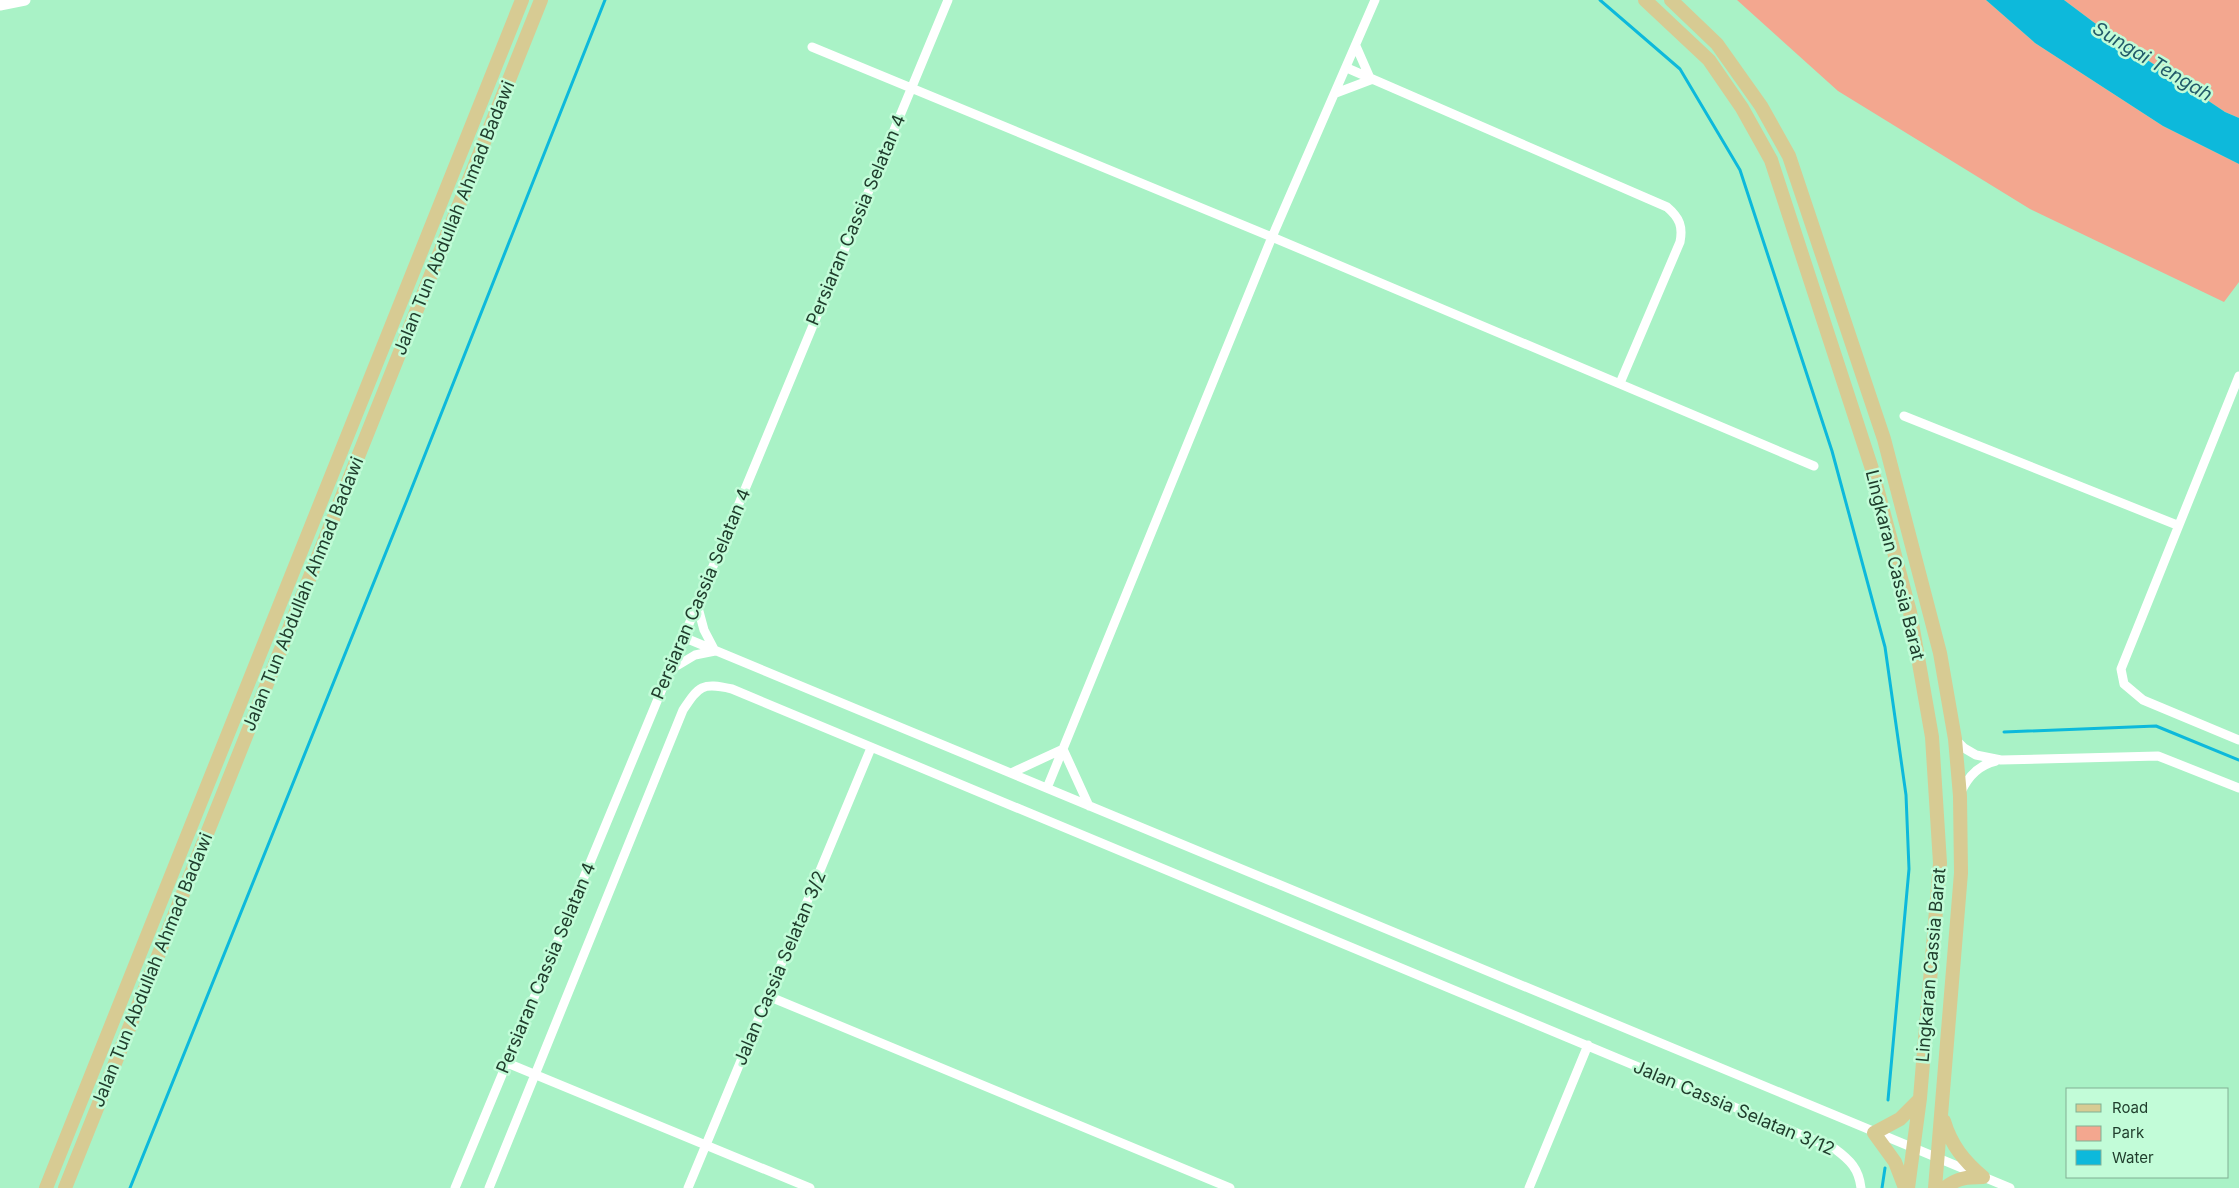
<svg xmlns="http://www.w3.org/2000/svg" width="2239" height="1188" font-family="Inter,sans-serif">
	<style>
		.green { fill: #f3a78f }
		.water { fill: #0db9db }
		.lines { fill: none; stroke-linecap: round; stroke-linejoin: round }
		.stream { stroke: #0db9db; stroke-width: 3 }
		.minor { stroke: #fff; stroke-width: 9 }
		.tertiary { stroke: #fff; stroke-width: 11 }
		.primary { stroke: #d7cb93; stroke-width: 14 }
		.labels { text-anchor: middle; stroke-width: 5; stroke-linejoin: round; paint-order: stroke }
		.street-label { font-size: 18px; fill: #203e2d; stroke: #c2fcd8 }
		.water-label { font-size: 19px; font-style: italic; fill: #225b6a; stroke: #c2fcd8 }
	</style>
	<rect width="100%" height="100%" fill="#a9f2c6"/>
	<path class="green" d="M1737 0H1986L2035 43 2163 126 2239 164V282L2224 302 2030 209 1838 91Z
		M2064 0H2239V118L2225 112 2116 39Z"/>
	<path class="water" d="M1986 0H2064L2116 39 2225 112 2239 118V164L2163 126 2035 43Z"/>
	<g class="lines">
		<path class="stream" d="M1600 0 1680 69 1740 170 1832 451 1885 647 1906 795 1909 869 1888 1100
			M2004 732 2156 726 2239 760
			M130 1188 407 500 605 0
			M1882 1188 1885 1168"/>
		<path class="minor" d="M1356 46 1370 78
			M812 47 1272 237 1814 466
			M1347 68 1667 207C1680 218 1683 227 1680 242L1620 383
			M1336 93 1373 79
			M2239 376 2121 669 2124 684 2143 700 2239 740
			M1904 416 2177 525
			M683 637 2010 1188
			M670 670 695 655 715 651 704 630 697 604
			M1955 739 1964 748 1976 755 2001 760 2158 756 2239 788
			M1011 773 1063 749 1089 806
			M1047 788 1272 237 1375 0
			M1961 792C1968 776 1979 765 1996 761
			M768 996 1230 1188
			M507 1063 810 1188
			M455 1188 948 0
			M489 1188 683 710C699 686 702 682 732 689L1835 1149C1850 1160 1859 1169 1861 1188
			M688 1188 871 748
			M1529 1188 1588 1045"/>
		<path class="tertiary" d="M0 5 25 0"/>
		<path class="primary" d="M1645 0 1709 60 1742 108 1771 160 1872 469 1910 612 1932 737 1940 863 1920 1098 1908 1188
			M1671 0 1717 44 1761 106 1789 156 1884 439 1940 653 1955 739 1960 796 1961 873 1935 1188
			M1944 1121C1951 1145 1964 1161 1983 1177
			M46 1188 522 0
			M65 1188 541 0
			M1905 1188 1895 1162 1874 1133 1900 1119 1920 1099
			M1945 1188C1956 1178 1968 1177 1983 1177"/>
	</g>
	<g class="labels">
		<g class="street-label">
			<text transform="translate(454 218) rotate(-68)" y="6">Jalan Tun Abdullah Ahmad Badawi</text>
			<text transform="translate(856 220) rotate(-67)" y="6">Persiaran Cassia Selatan 4</text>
			<text transform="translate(1895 565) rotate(76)" y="6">Lingkaran Cassia Barat</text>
			<text transform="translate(303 594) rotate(-68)" y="6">Jalan Tun Abdullah Ahmad Badawi</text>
			<text transform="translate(701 594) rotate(-67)" y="6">Persiaran Cassia Selatan 4</text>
			<text transform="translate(1931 965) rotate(-85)" y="6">Lingkaran Cassia Barat</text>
			<text transform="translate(546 968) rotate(-67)" y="6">Persiaran Cassia Selatan 4</text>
			<text transform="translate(780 968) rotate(-67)" y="6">Jalan Cassia Selatan 3/2</text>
			<text transform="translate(152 970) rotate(-68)" y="6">Jalan Tun Abdullah Ahmad Badawi</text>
			<text transform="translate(1734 1108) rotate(23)" y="6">Jalan Cassia Selatan 3/12</text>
		</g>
		<g class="water-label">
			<text transform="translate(2153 61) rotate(31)" y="7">Sungai Tengah</text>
		</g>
	</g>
	<rect x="2066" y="1088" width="162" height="90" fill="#c2fcd8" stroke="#81b094"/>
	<rect x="2076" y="1104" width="25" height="8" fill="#d7cb93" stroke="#81b094"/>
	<text x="2112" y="1113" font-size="15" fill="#203e2d">Road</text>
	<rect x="2076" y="1126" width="25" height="15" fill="#f3a78f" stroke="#81b094"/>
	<text x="2112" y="1138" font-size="15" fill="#203e2d">Park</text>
	<rect x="2076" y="1150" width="25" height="15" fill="#0db9db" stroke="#81b094"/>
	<text x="2112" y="1163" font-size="15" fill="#203e2d">Water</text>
</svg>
